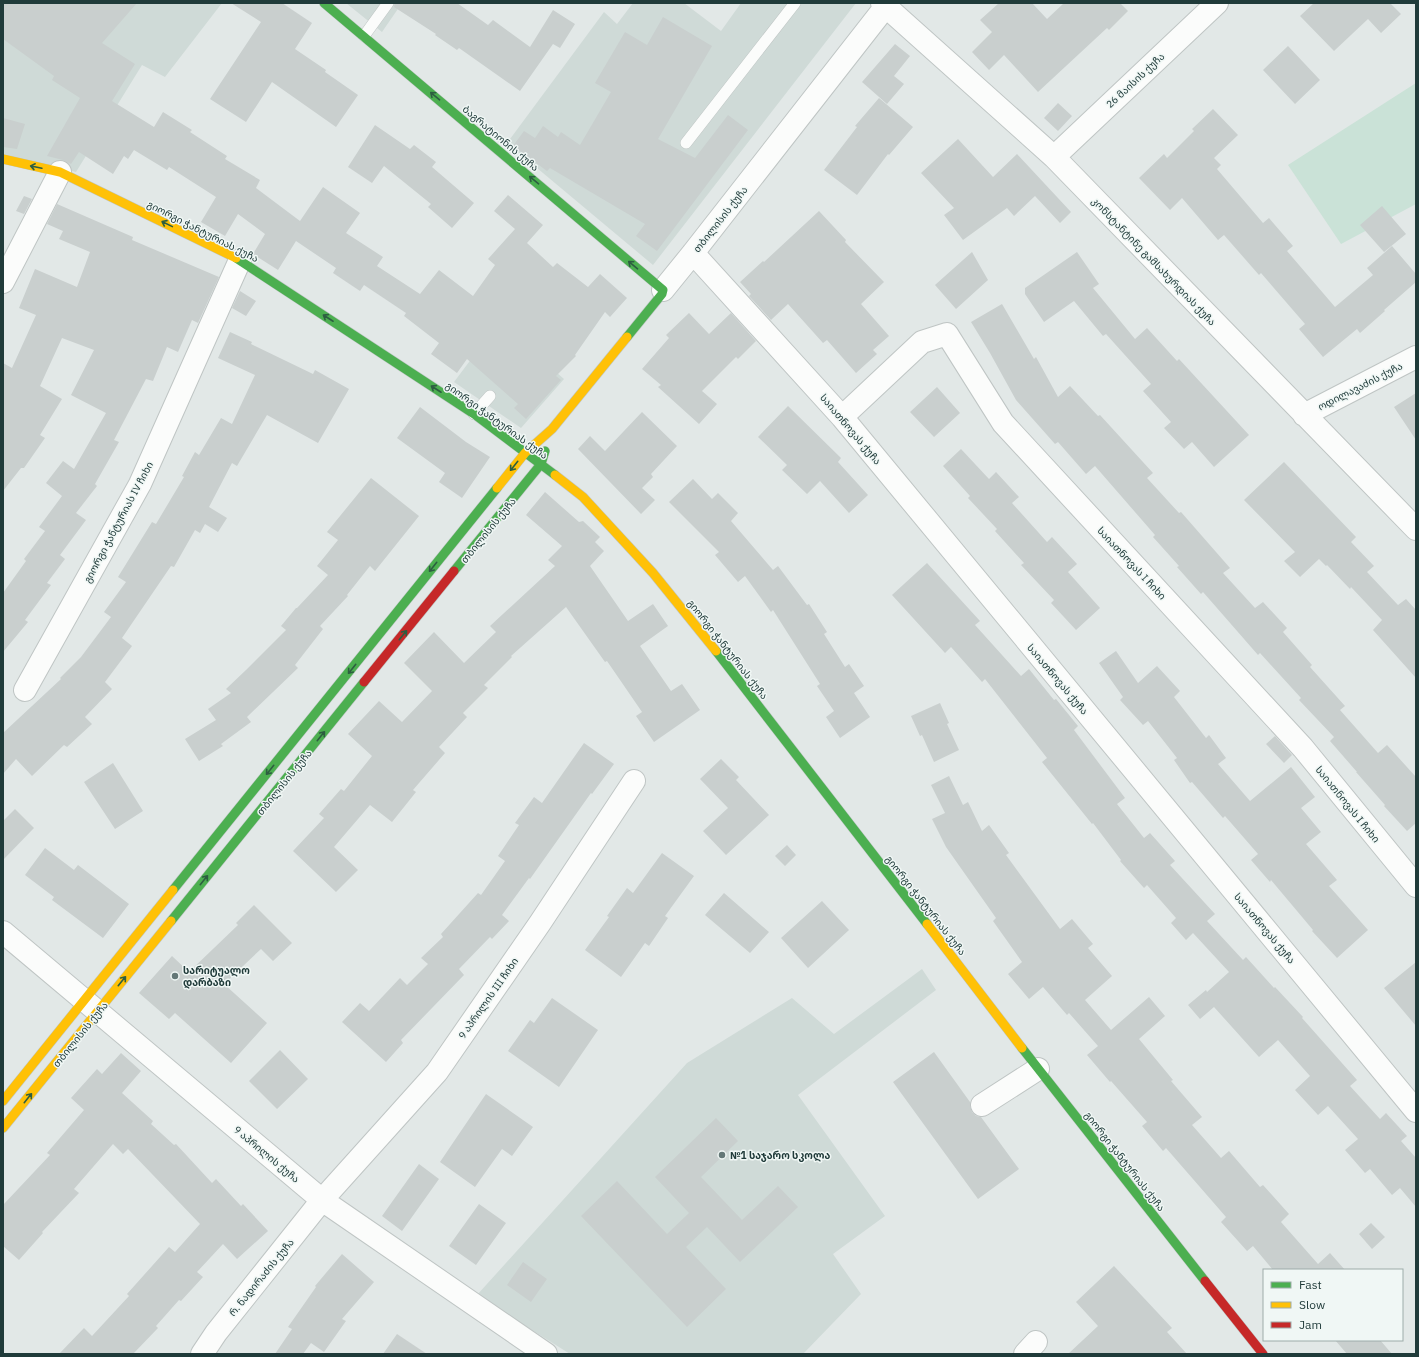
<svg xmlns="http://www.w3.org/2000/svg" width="1419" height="1357" font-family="'IBM Plex Sans','Noto Sans Georgian',sans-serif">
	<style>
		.built { fill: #cfdad7 }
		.green { fill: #cae2d7 }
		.building { fill: #c9cfce }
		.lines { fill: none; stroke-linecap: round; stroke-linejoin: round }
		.lane-casing { stroke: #bfc5c4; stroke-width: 12 }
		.street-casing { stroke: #bfc5c4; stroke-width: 24 }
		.fast-casing { stroke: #bec6c4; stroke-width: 10 }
		.slow-casing { stroke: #bec6c4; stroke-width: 10 }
		.jam-casing { stroke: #bec6c4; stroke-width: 10 }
		.lane { stroke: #fbfcfb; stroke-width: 11 }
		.street { stroke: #fbfcfb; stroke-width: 22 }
		.fast { stroke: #4caf50; stroke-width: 9 }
		.slow { stroke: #ffc107; stroke-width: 9 }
		.jam { stroke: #c62828; stroke-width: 9 }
		.oneway { stroke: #2d5e41 }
		.poi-dot { fill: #647877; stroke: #f0f7f5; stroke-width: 1.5 }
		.labels { text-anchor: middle; stroke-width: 3; stroke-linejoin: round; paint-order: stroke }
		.street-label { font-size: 10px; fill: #203b3a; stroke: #f0f7f5 }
		.poi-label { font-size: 10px; font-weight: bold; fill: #203b3a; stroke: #f0f7f5; text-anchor: start }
	</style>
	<rect width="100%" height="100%" fill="#e2e8e7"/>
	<path class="built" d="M3 3H222L165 77 142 65 76 172 3 154Z
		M346 3H402L382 32Z
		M633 3H684L721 31 741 3H856L653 265 507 143 604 12 617 24Z
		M499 322 564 379 521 428 454 382Z
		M922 969 936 990 798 1095 885 1216 833 1254 861 1294 803 1354H570L477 1295 687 1063 792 998 834 1034Z"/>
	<path class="green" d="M1416 83V204L1341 244 1288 165Z"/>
	<path class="building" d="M3 3H137L102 43 135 64 112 101 154 127 163 112 192 130 190 132 227 156 225 159 260 180 256 188 300 221 323 187 360 213 346 233 383 257 377 266 420 294 439 270 473 296 495 265 488 259 515 229 494 211 508 195 543 225 527 243 553 267 557 263 588 287 600 274 627 298 610 317 605 312 575 355 576 356 556 376 561 380 526 419 514 408 518 404 467 359 457 373 431 354 439 343 404 316 406 313 364 285 360 291 333 273 336 268 296 241 278 270 253 254 265 234 238 214 225 236 201 222 216 197 169 167 167 170 134 150 128 159 124 156 113 174 79 152 71 164 63 160 47 156 80 98 52 80 54 76 3 39Z
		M231 3H282L312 23 295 49 326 70 325 72 358 95 336 127 272 82 246 122 210 99 261 22Z
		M395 3H457L488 25 493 20 530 47 553 10 575 24 560 48 553 44 520 91 459 48 457 50 435 35 436 34 394 7Z
		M999 3H1032L1047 19 1064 3H1120L1128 11 1109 30 1107 28 1038 92 1004 55 989 70 972 52 992 32 980 20Z
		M1314 3H1390L1401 14 1381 33 1368 19 1334 51 1300 16Z
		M663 17 712 46 658 139 695 158 728 115 748 130 657 251 636 236 645 224 550 168 547 171 513 146 524 131 535 138 543 126 558 137 561 132 580 145 611 92 595 83 625 32 647 45Z
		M895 44 910 56 894 76 904 84 887 104 862 82Z
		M1288 46 1320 80 1295 104 1263 70Z
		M879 98 913 127 889 155 888 154 857 195 824 170 857 127 855 126Z
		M1058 103 1072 116 1058 131 1044 118Z
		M1213 109 1238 135 1214 158 1221 165 1217 169 1263 223 1269 218 1293 246 1287 251 1335 307 1373 275 1367 268 1392 246 1416 274V282L1384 310 1385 311 1360 333 1357 329 1323 357 1299 329 1305 324 1261 273 1259 275 1224 235 1218 240 1182 198 1170 210 1139 178 1164 154 1167 158 1194 131 1192 129Z
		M3 118 25 124 17 149 3 147Z
		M375 125 410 149 414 145 436 162 432 167 474 203 452 228 428 207 431 204 384 166 372 183 348 167Z
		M958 139 993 177 1017 154 1071 212 1060 223 1035 196 1014 216 1007 208 963 240 944 215 954 208 921 173Z
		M24 196 32 199 24 214 16 211Z
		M57 204 133 237 132 240 219 277 198 323 192 320 178 352 167 347 153 381 146 379 114 440 119 442 95 484 97 486 76 513 86 520 60 555 65 559 47 583 51 585 25 620 28 622 3 652V593L26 561 24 559 45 531 39 527 62 496 46 483 63 461 74 469 106 413 71 395 94 350 62 338 40 386 62 399 40 435 45 438 24 468H21L3 491V363L12 368 36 315 19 308 35 269 77 287 90 252 59 239 63 231 47 224Z
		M1382 206 1406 234 1384 252 1360 225Z
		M819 211 846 240 845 242 884 282 861 304 889 336 873 350 877 354 856 373 827 340 823 343 788 304 771 320 749 296 751 294 740 282 763 261 764 262Z
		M972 252 988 280 956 309 935 285Z
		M1077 252 1099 284 1093 288 1135 339 1147 328 1177 361 1179 359 1249 435 1214 467 1192 442 1184 449 1164 428 1171 422 1143 391 1151 384 1106 334 1103 336 1074 301 1044 322 1025 294V288Z
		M240 291 256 301 246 316 232 308Z
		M1002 304 1034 359 1036 357 1058 397 1070 386 1098 416 1100 415 1153 473 1147 478 1179 513 1181 512 1230 568 1223 573 1255 608 1263 602 1287 628 1283 632 1312 665 1310 667 1345 706 1340 710 1378 753 1387 745 1416 777V823L1407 831 1384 806 1385 805 1356 772H1357L1330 741 1334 737 1299 700 1301 698 1260 653 1258 655 1203 592 1201 594 1177 567 1179 566 1153 537 1155 535 1095 466 1086 474 1058 442 1055 444 1016 400 990 353 971 322Z
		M689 313 709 334 731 313 756 341 738 359 736 357 702 391 717 404 699 424 658 387 661 385 642 369 669 338 666 335Z
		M230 332 252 342 251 344 313 374 315 370 349 389 318 443 267 415 237 466 232 463 209 507 227 518 218 532 205 524 200 533 195 530 174 567 171 566 122 638 132 646 105 682 112 689 85 717 92 724 67 747 64 745 32 776 16 759 3 774V733L61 679 60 678 81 657 111 617 104 612 126 582 118 577 152 522 156 524 184 477 182 476 195 452 199 455 221 418 232 424 255 375 218 358Z
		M937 387 960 413 934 437 910 412Z
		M1416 393V440L1394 407Z
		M788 406 841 458 838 462 868 495 849 513 820 481 807 494 782 470 787 465 758 437Z
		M420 407 466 442 490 457 462 498 439 482 445 473 397 438Z
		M642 412 677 446 651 474 653 477 642 488 655 500 641 514 578 449 590 436 605 451Z
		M961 449 989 479 996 472 1019 497 1012 503 1047 542 1052 537 1077 564 1068 572 1100 608 1076 630 1051 603 1054 600 1021 565 1024 563 995 531 997 529 968 498 970 496 943 466Z
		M1284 462 1356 537 1351 542 1374 566 1367 572 1398 605 1406 599 1416 610V678L1373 630 1382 620 1351 587 1350 589 1327 565 1326 566 1319 559 1300 577 1284 561 1295 552 1244 500Z
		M371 478 419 516 375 571 370 566 347 595 348 596 320 626 323 629 295 665 298 668 247 717 251 722 221 744 223 746 199 761 185 739 216 720 208 709 231 693 226 689 246 670 286 630 281 626 296 608H297L328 575 317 566 338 540 327 532Z
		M693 479 712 499 718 493 738 513 731 521 773 570 778 566 807 605 809 604 827 632 824 634 845 667 849 664 864 686 854 693 870 717 840 738 826 717 834 711 817 686 820 684 773 610 771 612 745 576 738 582 715 555 719 552 669 502Z
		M545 492 579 522 583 521 600 537 595 542 604 551 590 566 628 621 653 604 668 626 640 646 671 691 682 684 700 710 654 742 636 716 642 712 607 661 605 662 566 607 511 656 512 657 484 685 488 688 463 713 467 717 439 747 445 753 413 790 416 792 392 822 370 805 334 847 358 870 336 892 293 851 324 818 319 814 341 789 344 791 372 756 348 734 379 701 402 722 432 691 404 663 434 632 464 663 496 632 490 626 555 566 548 560 562 546 526 515Z
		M927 563 980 621 975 625 1021 676 1029 669 1054 700 1056 699 1078 726 1074 730 1125 798 1117 804 1144 838 1150 833 1175 861 1170 865 1215 914 1207 921 1243 960 1246 957 1274 988 1275 987 1303 1017 1302 1018 1357 1080 1350 1086 1380 1119 1386 1113 1407 1136 1401 1141 1416 1158V1207L1400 1188 1392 1195 1370 1169 1365 1173 1345 1150 1358 1139 1328 1106 1318 1115 1295 1090 1310 1076 1278 1040 1259 1057 1214 1007 1200 1019 1188 1005 1206 990 1207 992 1229 972 1193 933 1186 940 1171 923 1176 918 1147 885 1144 888 1120 861 1121 860 1093 823 1092 824 1042 762 1047 758 985 679 982 682 951 647 945 653 892 595Z
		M1116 651 1138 683 1157 666 1180 691 1174 697 1206 738 1209 735 1226 758 1218 764 1250 801 1291 767 1315 797 1301 808 1321 832 1306 844 1337 880 1329 886 1368 930 1337 958 1312 931 1313 930 1271 880 1270 882 1251 860 1258 854 1225 816 1223 818 1192 782 1190 783 1174 760 1177 758 1148 721 1143 725 1120 700 1123 697 1099 663Z
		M940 703 949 723 947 724 959 750 934 762 922 735 920 736 911 716Z
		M1275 736 1292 755 1284 763 1266 744Z
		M584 743 614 764 592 794 591 793 530 879 529 878 502 915 509 921 492 939 490 937 459 969 464 975 401 1040 403 1043 386 1062 342 1022 360 1003 369 1011 400 978 407 985 428 964 421 958 443 937 441 934 478 893 481 895 505 861 498 856 519 825 515 823 534 797 542 803Z
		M721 759 739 777 736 780 769 815 726 855 703 831 728 808 700 779Z
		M113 763 143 811 115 829 84 782Z
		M949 776 963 805 968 802 982 831 989 825 1009 853 1006 855 1060 929 1072 919 1093 944 1088 948 1112 976 1085 1000 1111 1030 1149 997 1165 1016 1139 1039 1173 1080 1171 1081 1202 1117 1192 1125 1221 1158 1229 1151 1260 1187 1263 1185 1289 1214 1281 1222 1318 1264 1330 1253 1345 1270H1273L1253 1246 1247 1251 1221 1222 1226 1217 1166 1148 1163 1151 1142 1126 1147 1122 1111 1081 1110 1082 1087 1055 1098 1046 1069 1013 1067 1015 1043 987 1029 999 1008 974 1022 962 993 921 996 918 946 847 932 819 945 813 931 785Z
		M15 809 34 828 3 860V821Z
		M787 845 796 855 785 866 775 856Z
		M45 848 74 870 78 865 129 904 103 938 52 900 54 897 25 875Z
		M662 853 694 876 665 916 668 918 649 946 645 943 621 977 585 950 609 917 607 916 627 888 633 893Z
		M724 893 769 932 750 953 705 915Z
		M822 901 849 930 808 968 781 938Z
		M254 905 292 943 273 961 261 949 224 984 267 1023 231 1063 175 1013 169 1019 139 993 172 956 189 972 238 925 236 923Z
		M1416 962V1026L1384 988Z
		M552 998 598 1030 559 1087 508 1051 530 1020 534 1023Z
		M280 1050 308 1079 277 1109 249 1081Z
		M934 1052 970 1102V1106L972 1112 976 1116 981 1117 1019 1169 978 1199 893 1082Z
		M121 1053 141 1071 122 1093 153 1121 151 1124 174 1145 176 1144 212 1183 216 1179 241 1206 243 1204 268 1231 237 1259 223 1244 197 1272 203 1277 181 1301 179 1300 156 1326 158 1328 133 1354H59L84 1328 92 1336 129 1296 127 1294 169 1247 175 1252 200 1224 128 1149 123 1154 113 1144 74 1189 79 1193 42 1232 43 1233 19 1260 3 1246V1205L50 1155 47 1153 84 1110 71 1098 97 1069 102 1074Z
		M486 1094 533 1127 512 1156 502 1149 475 1187 440 1162Z
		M716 1118 738 1141 701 1177 742 1220 778 1186 798 1207 740 1262 707 1227 686 1247 726 1289 687 1327 581 1216 617 1181 667 1234 689 1213 655 1177Z
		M419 1164 439 1179 402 1231 382 1216Z
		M479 1204 506 1223 476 1265 449 1246Z
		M1371 1223 1385 1237 1372 1249 1359 1234Z
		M342 1254 374 1282 342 1319 346 1321 324 1352 311 1343 303 1354H275L292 1329 288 1327 316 1287 315 1286Z
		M523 1262 547 1279 531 1302 507 1285Z
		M1114 1266 1172 1328 1167 1332 1187 1354H1068L1098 1326 1076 1302Z
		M397 1334 427 1354H383Z
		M1335 1340H1380L1392 1354H1347Z"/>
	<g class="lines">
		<g class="lane-casing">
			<path id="lane" d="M364 36 388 3
				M686 143 795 3
				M474 414 490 396"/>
		</g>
		<g class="street-casing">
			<path id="street" d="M882 3 1054 157 1416 529
				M1054 157 1217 3
				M693 253 842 417 1416 1111
				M3 282 60 172
				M663 290 693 253 886 6
				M1304 415 1416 357
				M842 417 922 342 947 334 1003 423 1303 748 1416 886
				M25 690 140 484 240 260
				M3 932 322 1200 546 1354
				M982 1105 1038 1069
				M202 1354 216 1333 322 1200 437 1072 540 923 634 781
				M1025 1354 1036 1342"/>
		</g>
		<g class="fast-casing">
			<path id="fast" d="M324 3 663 290 662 294 627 337
				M236 258 474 414 555 475
				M454 571 541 464 545 451
				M716 651 927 924
				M173 890 497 488
				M171 921 364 682
				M1022 1048 1205 1281"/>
		</g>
		<g class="slow-casing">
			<path id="slow" d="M3 159 60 172 236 258
				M555 475 583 497 653 573 716 651
				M497 488 525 453 552 429 627 337
				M927 924 1022 1048
				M3 1101 173 890
				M3 1128 171 921"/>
		</g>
		<g class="jam-casing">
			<path id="jam" d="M364 682 454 571
				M1205 1281 1263 1354"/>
		</g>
		<use href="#lane" class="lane"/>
		<use href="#street" class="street"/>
		<use href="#fast" class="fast"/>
		<use href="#slow" class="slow"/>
		<use href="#jam" class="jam"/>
	</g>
	<defs><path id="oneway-shaft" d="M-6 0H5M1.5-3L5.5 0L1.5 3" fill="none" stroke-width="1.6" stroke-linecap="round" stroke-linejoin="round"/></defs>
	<g class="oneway">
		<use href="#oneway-shaft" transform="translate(435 96) rotate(-140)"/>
		<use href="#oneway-shaft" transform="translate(36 167) rotate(-168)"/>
		<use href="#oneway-shaft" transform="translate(534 180) rotate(-140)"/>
		<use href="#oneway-shaft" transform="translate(167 224) rotate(-154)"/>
		<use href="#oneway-shaft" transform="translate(633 265) rotate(-140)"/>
		<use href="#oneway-shaft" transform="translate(328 318) rotate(-147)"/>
		<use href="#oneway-shaft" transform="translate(436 389) rotate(-147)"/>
		<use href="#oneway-shaft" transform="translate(514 466) rotate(129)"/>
		<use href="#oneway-shaft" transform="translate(433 567) rotate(129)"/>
		<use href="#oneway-shaft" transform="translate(403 635) rotate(-51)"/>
		<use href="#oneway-shaft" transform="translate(352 669) rotate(129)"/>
		<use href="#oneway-shaft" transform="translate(321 736) rotate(-51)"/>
		<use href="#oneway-shaft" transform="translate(270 770) rotate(129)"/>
		<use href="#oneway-shaft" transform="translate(204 880) rotate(-51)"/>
		<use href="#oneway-shaft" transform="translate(122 981) rotate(-51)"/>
		<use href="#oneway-shaft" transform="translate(28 1098) rotate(-51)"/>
	</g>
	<g class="poi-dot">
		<circle cx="175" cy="976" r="4"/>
		<circle cx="722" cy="1155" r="4"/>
	</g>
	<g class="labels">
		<g class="street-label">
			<text transform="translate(1135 80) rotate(-43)" y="4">26 მაისის ქუჩა</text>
			<text transform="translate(501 138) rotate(40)" y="4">ბაგრატიონის ქუჩა</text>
			<text transform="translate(720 219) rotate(-52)" y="4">თბილისის ქუჩა</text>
			<text transform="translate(203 231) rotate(27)" y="4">გიორგი ჭანტურიას ქუჩა</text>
			<text transform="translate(1154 261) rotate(46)" y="4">კონსტანტინე გამსახურდიას ქუჩა</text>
			<text transform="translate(1360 386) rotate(-27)" y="4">ოდილავაძის ქუჩა</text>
			<text transform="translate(497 420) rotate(36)" y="4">გიორგი ჭანტურიას ქუჩა</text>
			<text transform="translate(851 429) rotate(50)" y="4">საიათნოვას ქუჩა</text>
			<text transform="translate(118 522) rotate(-62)" y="4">გიორგი ჭანტურიას IV ჩიხი</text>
			<text transform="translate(488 530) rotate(-51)" y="4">თბილისის ქუჩა</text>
			<text transform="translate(1132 563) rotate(47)" y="4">საიათნოვას I ჩიხი</text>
			<text transform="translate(728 649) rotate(52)" y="4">გიორგი ჭანტურიას ქუჩა</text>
			<text transform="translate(1058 679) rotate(50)" y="4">საიათნოვას ქუჩა</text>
			<text transform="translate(284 782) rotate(-51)" y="4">თბილისის ქუჩა</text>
			<text transform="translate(1348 804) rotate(51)" y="4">საიათნოვას I ჩიხი</text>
			<text transform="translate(926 905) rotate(52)" y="4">გიორგი ჭანტურიას ქუჩა</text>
			<text transform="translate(1265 928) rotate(50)" y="4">საიათნოვას ქუჩა</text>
			<text transform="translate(488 998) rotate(-55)" y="4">9 აპრილის III ჩიხი</text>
			<text transform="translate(80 1034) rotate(-51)" y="4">თბილისის ქუჩა</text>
			<text transform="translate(267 1154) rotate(40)" y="4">9 აპრილის ქუჩა</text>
			<text transform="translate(1125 1161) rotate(52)" y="4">გიორგი ჭანტურიას ქუჩა</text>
			<text transform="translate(261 1277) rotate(-51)" y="4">რ. ნადირაძის ქუჩა</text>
		</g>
		<g class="poi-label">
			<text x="183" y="974">სარიტუალო<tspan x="183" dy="12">დარბაზი</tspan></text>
			<text x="730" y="1159">№1 საჯარო სკოლა</text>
		</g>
	</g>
	<rect width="1419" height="1357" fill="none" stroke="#203b3a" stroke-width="8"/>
	<rect x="1263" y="1269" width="140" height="72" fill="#f0f7f5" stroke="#9dacaa"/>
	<rect x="1271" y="1282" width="20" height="6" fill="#4caf50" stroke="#9dacaa"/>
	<text x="1299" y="1289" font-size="12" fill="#203b3a">Fast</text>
	<rect x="1271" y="1302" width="20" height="6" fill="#ffc107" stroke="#9dacaa"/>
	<text x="1299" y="1309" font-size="12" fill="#203b3a">Slow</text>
	<rect x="1271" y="1322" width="20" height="6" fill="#c62828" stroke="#9dacaa"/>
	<text x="1299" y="1329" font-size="12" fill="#203b3a">Jam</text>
</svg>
